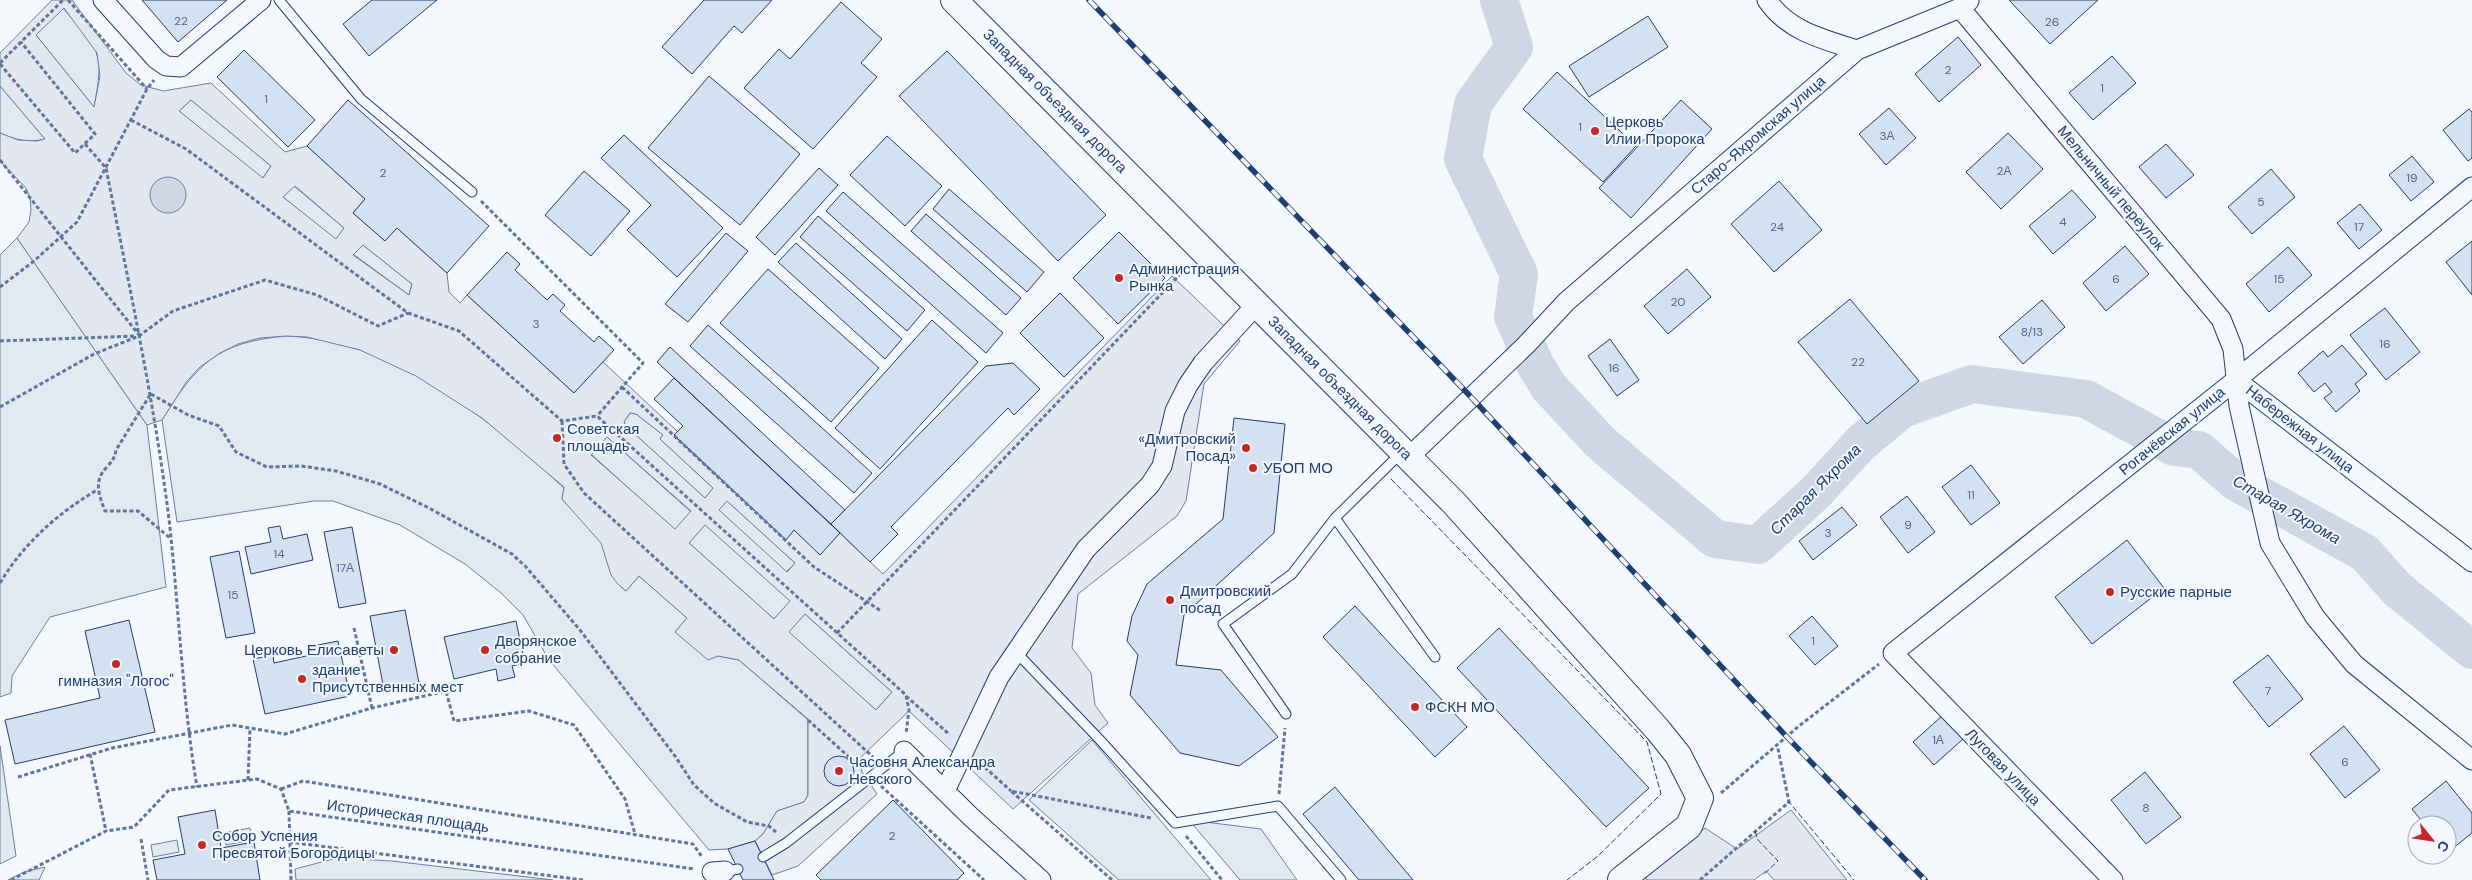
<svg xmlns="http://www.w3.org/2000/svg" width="2472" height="880" font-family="'DM Sans',sans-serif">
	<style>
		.green { fill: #e3e9f0; stroke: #687fa3 }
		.parking { fill: #e3e8f0; stroke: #687fa3; fill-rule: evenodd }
		.water { fill: #cfd7e4; stroke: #687fa3 }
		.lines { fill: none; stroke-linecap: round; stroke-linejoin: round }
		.river { stroke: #cfd7e4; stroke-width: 38 }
		.building { fill: #d5e0f0; stroke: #1d3f73 }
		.lane-casing { stroke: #1d3f73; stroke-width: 11 }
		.street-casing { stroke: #1d3f73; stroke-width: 21 }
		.secondary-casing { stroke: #1d3f73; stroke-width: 28 }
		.path { stroke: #5e769c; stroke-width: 3; stroke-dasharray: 4 2.5; stroke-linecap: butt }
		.lane { stroke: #f4f7fb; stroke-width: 9 }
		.street { stroke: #f4f7fb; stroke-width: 19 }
		.secondary { stroke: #f4f7fb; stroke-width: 26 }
		.rail-casing { stroke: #1d3f73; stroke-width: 5.5 }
		.rail { stroke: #f4f7fb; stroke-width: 4; stroke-dasharray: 11; stroke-linecap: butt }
		.fence { stroke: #1d3f73; stroke-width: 1; stroke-dasharray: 6 2.5; stroke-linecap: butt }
		.poi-dot { fill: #c62828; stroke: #f4f7fb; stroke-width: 2 }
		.labels { text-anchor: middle; stroke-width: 4; stroke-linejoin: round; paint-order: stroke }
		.number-label { font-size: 12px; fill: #4b6792 }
		.street-label { font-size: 15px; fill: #1d3f73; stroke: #f4f7fb }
		.poi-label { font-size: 15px; fill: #1d3f73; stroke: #f4f7fb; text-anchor: start }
		.water-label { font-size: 16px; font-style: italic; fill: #1d3f73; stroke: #f4f7fb }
	</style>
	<rect width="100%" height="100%" fill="#f4f7fb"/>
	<path class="green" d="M63 8C99 51 105 50 94 107L36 35Z
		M0 86 45 139C29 143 15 140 0 133Z
		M191 100 271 166 262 179 179 111Z
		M294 186 344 228 336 240 283 197Z
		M17 238 147 425 166 587 50 617 12 676 11 693 0 697V255Z
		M363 245 412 284 409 295 353 254Z
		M286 336C395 340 487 418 564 488L562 499C573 512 594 529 602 543 612 562 606 576 626 591L639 576 687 618 675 632 718 656 739 660 808 720V795L804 802 777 811 763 834 755 841 728 849 709 850 549 660 523 615 501 593 465 564 400 525 333 501H314L177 522 162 420C197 363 218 342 286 336Z
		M630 413 636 414 663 435 660 439 713 488 705 498 626 426 624 422Z
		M607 437 691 512 675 530 591 454Z
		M727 501 795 563 786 572 718 510Z
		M705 524 791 601 774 619 689 543Z
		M805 614 892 692 876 710 788 632Z
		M1092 740 1211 880H1119L1029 800Z
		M0 746 16 856 0 864Z
		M1189 820 1261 829 1297 880H1240Z
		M250 828 252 840 226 845 223 833Z
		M177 840 179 852 153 857 151 845Z
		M337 858 392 861 553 880H296L295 869Z
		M45 867 39 880H8L24 872Z"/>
	<path class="parking" d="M52 0H72L126 73 141 85 163 91 211 83 285 152 307 146 365 199 353 213 385 241 397 228 447 273 449 292 460 303 467 295 574 393 602 361 678 432 674 436 785 539 794 530 820 554 840 533 883 574 1172 276 1240 341 1204 384 1186 501 1177 516 1078 594 1072 648 1091 673 1095 705 1108 723 1013 809 909 711 859 759 862 772 877 794 798 866 772 875 755 841 763 834 777 811 804 802 808 795V719L739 660 718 656 708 660 675 632 687 618 639 576 626 591 617 583 611 575 601 543 562 499 564 487 482 418 416 376 360 350 307 337 286 336 260 338 238 344 220 353 200 367 187 381 162 420 147 425 17 238 29 222 31 210 30 198 26 188 0 161V133L18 140 37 141 45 139 0 86V53ZM64 8 97 53 100 76 94 107 36 35ZM191 100 271 166 263 178 179 111ZM295 186 344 228 336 239 283 197ZM363 245 412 284 409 295 353 255ZM630 413 636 414 663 435 660 439 713 488 705 498 626 426 624 422ZM607 437 691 511 675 529 591 455ZM727 501 795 563 787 572 719 510ZM705 525 790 601 774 619 689 543ZM805 614 892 692 876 710 789 632Z
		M1791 810 1847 880H1774L1766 871 1754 880H1647L1641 873 1705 828 1737 849Z"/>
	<path class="water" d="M150 195a18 18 0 1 1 36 0a18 18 0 1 1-36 0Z"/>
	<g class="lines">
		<path class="river" d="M1499 0 1514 47 1473 104 1463 159 1519 274 1513 317 1536 366 1549 387 1600 442 1715 539 1758 545 1816 492 1861 443 1902 409 1972 384 2086 399 2174 447 2199 450 2236 482 2365 553 2397 589 2472 650"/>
	</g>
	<path class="building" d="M142 0H227L178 42Z
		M372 0H437L369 56 343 24Z
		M704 0H772L742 33 734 26 692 74 662 47Z
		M2009 0H2098L2050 44Z
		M841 2 882 39 861 63 877 77 813 149 744 88 779 49 790 59Z
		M1648 16 1668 47 1589 97 1569 66Z
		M1958 37 1981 65 1939 102 1915 74Z
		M244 50 315 120 288 147 217 77Z
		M947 51 1106 215 1058 261 899 96Z
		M2112 56 2136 83 2093 120 2069 93Z
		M1557 72 1636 146 1603 182 1523 109Z
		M709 76 800 154 740 225 648 148Z
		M348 100 489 226 447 273 397 228 385 241 353 213 365 199 307 146Z
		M1681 100 1712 129 1631 218 1599 188Z
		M1889 108 1916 138 1886 165 1859 134Z
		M2469 109 2472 112V158L2468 161 2443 130Z
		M2008 133 2043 169 2001 209 1966 172Z
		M624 135 723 228 677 277 627 230 651 205 601 158Z
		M887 136 942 186 905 226 850 175Z
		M2166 144 2194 175 2166 198 2139 167Z
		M2412 156 2434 182 2411 201 2389 175Z
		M819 168 838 185 775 255 756 237Z
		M2271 169 2295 197 2252 234 2228 207Z
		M584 171 630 211 591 256 545 215Z
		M1779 181 1822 230 1774 272 1731 224Z
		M949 189 1044 272 1027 292 933 209Z
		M2072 190 2096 217 2053 254 2029 226Z
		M843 192 1003 333 986 353 826 211Z
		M2360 204 2382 230 2359 249 2337 223Z
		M926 214 1021 298 1006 315 911 231Z
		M818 216 925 310 907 331 800 237Z
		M1119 232 1165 278 1118 324 1073 278Z
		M726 233 748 251 688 322 665 304Z
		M2472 241V295L2446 262Z
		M796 243 902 339 885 359 778 262Z
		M2125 246 2149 274 2106 311 2083 283Z
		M2288 247 2312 275 2269 312 2246 284Z
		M507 252 520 264 515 270 547 300 553 294 565 305 560 311 594 342 599 336 614 350 574 393 467 295Z
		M768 269 879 368 831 422 720 323Z
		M1687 269 1711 297 1668 334 1644 306Z
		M1060 293 1104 338 1064 377 1020 333Z
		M1850 299 1919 381 1867 424 1798 342Z
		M2042 300 2065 327 2023 364 1999 337Z
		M2385 308 2420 352 2386 380 2350 335Z
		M932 320 978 362 880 469 835 428Z
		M708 325 872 473 854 493 690 346Z
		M1610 339 1639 380 1617 396 1588 356Z
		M2342 345 2367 374 2355 384 2360 391 2336 412 2324 398 2332 392 2325 383 2314 392 2298 373 2323 351 2328 357Z
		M670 347 845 510 831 524 657 362Z
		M1013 363 1040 389 1014 415 1008 408 891 527 898 534 870 562 831 524 986 366Z
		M674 378 840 533 820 555 794 530 786 540 674 435 683 426 654 399Z
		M1234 418 1285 424 1274 533 1184 615 1176 665 1221 670 1278 737 1239 766 1180 753 1130 695 1138 655 1127 641 1132 616 1147 584 1223 519Z
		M1971 465 2000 503 1971 525 1942 487Z
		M1907 496 1935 532 1908 553 1880 517Z
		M1842 507 1857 525 1813 560 1799 541Z
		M280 526 283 539 307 534 313 560 251 574 245 547 271 542 268 528Z
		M352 527 366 603 339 608 324 532Z
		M2127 540 2164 588 2092 644 2055 597Z
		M239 551 255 633 226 638 210 557Z
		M1355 606 1467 727 1435 757 1323 637Z
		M405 610 419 683 384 690 370 616Z
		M1812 616 1838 646 1815 665 1789 636Z
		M129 620 155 732 15 764 5 720 100 698 85 631Z
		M516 621 525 663 512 666 515 677 498 681 496 669 454 679 444 637Z
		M1499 628 1649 788 1606 827 1457 668Z
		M338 641 350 696 265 714 253 659 273 655 274 663 320 653 318 645Z
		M2268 655 2303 699 2269 727 2233 682Z
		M1942 716 1963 739 1934 765 1913 742Z
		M2344 726 2380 770 2345 798 2310 754Z
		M824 771a15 15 0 1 1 30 0a15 15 0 1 1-30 0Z
		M2145 772 2181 817 2146 844 2111 800Z
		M2446 781 2472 813V833L2447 853V825H2425L2412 809Z
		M1335 787 1413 880H1359L1303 814Z
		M893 800 964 873 957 880H821L816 875Z
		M215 810 221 848 254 842 260 880H157L153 860 185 854 178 817Z
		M755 841 774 880H743L728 849Z"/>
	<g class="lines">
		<g class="lane-casing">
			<path id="lane" d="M279 0 361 99 472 192
				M1335 518 1435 657
				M1016 652 1101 741 1175 823 1278 806 1341 880
				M1286 714 1223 624 1292 574 1335 518 1401 453
				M763 857 786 843 904 751
				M723 872 738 869"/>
		</g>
		<g class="street-casing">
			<path id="street" d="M103 0 156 59 166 66 181 67 261 0
				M1767 0C1788 31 1822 39 1857 50
				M1960 8 2221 319 2233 349 2239 406 2270 543 2315 617 2354 664 2472 760
				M2236 380 2472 562
				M1409 457 1526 345 1566 302 1857 50 1960 8 1969 1
				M904 751 970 816 1041 880
				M945 791 999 677 1086 549 1150 485 1162 466 1175 411 1188 385 1203 363 1257 304
				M712 872 725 871
				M2113 880 1893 653 2236 380 2472 187"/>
		</g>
		<g class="secondary-casing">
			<path id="secondary" d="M954 0 1454 503 1658 730 1678 755 1700 798 1689 826 1621 880"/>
		</g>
		<path class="path" d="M68 0 147 89
			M0 63 63 0
			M0 64 75 153 95 134 21 42
			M131 120 186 149 408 313 459 331 562 421 597 416 906 695 909 710 906 734
			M85 144 106 168C129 285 154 401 169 519 179 608 182 698 197 787
			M0 160 139 335
			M481 201 643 363 597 416
			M0 287 34 261 77 222 147 89 154 80
			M0 341 136 336
			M622 387 814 567 881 611
			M151 394 188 415 219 426 236 452 267 467 301 466 336 471 380 484 429 508 512 554 526 567 580 630 675 756 694 785 714 803 747 822 769 826 776 832
			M150 395 116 450C115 458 112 461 107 467 93 481 99 495 105 511H138L170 538
			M0 407 94 354 139 336 173 311 265 280 317 295 378 326 408 313
			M562 421 564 464 584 493 873 757
			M0 583C24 543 58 513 97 490
			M354 628 372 708
			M837 633 1188 266
			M906 696 950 735
			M808 720 860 767
			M90 754 106 831
			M980 763 1011 791
			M18 777 112 748 232 725 285 734 372 708 446 691 454 721 529 711 574 725 625 799 635 834
			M248 780 250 728
			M881 786 984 880
			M281 789 303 781 693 844 702 857
			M1721 793 1799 726 1879 664
			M1279 794 1285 728
			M289 811 291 880
			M1186 836 1222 880
			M141 839 148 880
			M289 842 583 880
			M11 880 106 831 134 827 169 790 257 779 281 789 289 811 694 869
			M1112 880 1011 791 1151 818
			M1700 880 1789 802 1777 744"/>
		<use href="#lane" class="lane"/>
		<use href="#street" class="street"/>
		<use href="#secondary" class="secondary"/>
		<g class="rail-casing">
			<path id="rail" d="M1089 0 1471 397 1786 736 1925 880"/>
		</g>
		<use href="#rail" class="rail"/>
		<path class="fence" d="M1391 479 1647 742 1661 794 1598 856 1567 880
			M1787 803 1789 802 1854 880
			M1755 831 1758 840 1778 861 1763 875"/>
	</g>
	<g class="poi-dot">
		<circle cx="1595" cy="131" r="5"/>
		<circle cx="1119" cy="278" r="5"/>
		<circle cx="557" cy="438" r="5"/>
		<circle cx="1246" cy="448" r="5"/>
		<circle cx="1253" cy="468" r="5"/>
		<circle cx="2110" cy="592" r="5"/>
		<circle cx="1170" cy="600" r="5"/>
		<circle cx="394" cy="650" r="5"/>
		<circle cx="485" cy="650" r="5"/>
		<circle cx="116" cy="664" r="5"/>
		<circle cx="302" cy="679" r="5"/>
		<circle cx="1415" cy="707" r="5"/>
		<circle cx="839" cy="771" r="5"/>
		<circle cx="202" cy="845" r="5"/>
	</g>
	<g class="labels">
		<g class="number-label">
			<text x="181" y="25">22</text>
			<text x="2052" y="26">26</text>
			<text x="1948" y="74">2</text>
			<text x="2102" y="92">1</text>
			<text x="266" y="103">1</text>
			<text x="1580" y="131">1</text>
			<text x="1887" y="140">3А</text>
			<text x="2004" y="175">2А</text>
			<text x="383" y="177">2</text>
			<text x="2412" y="182">19</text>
			<text x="2261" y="206">5</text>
			<text x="2063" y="226">4</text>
			<text x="1777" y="231">24</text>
			<text x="2359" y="231">17</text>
			<text x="2116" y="283">6</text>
			<text x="2279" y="283">15</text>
			<text x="1678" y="306">20</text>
			<text x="536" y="328">3</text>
			<text x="2032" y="336">8/13</text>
			<text x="2385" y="348">16</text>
			<text x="1858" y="366">22</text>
			<text x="1614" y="372">16</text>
			<text x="1971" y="499">11</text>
			<text x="1908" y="529">9</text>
			<text x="1828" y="537">3</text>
			<text x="279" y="558">14</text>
			<text x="345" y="572">17А</text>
			<text x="233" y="599">15</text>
			<text x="1813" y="645">1</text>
			<text x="2268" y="695">7</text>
			<text x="1938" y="744">1А</text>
			<text x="2345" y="766">6</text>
			<text x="2146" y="812">8</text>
			<text x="892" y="840">2</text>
		</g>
		<g class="street-label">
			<text transform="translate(1055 101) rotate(45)" y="5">Западная объездная дорога</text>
			<text transform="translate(1758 135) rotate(-41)" y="5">Старо-Яхромская улица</text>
			<text transform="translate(2111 188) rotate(50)" y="5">Мельничный переулок</text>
			<text transform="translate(1340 388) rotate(45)" y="5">Западная объездная дорога</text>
			<text transform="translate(2300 429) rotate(38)" y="5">Набережная улица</text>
			<text transform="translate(2172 431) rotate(-39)" y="5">Рогачёвская улица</text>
			<text transform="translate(2003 767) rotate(46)" y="5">Луговая улица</text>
			<text transform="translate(408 816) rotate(8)" y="5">Историческая площадь</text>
		</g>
		<g class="poi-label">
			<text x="1605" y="127">Церковь<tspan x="1605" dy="17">Илии Пророка</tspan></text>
			<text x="1129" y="274">Администрация<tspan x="1129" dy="17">Рынка</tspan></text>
			<text x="567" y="434">Советская<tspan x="567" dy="17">площадь</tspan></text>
			<text x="1236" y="444" text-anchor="end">«Дмитровский<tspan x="1236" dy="17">Посад»</tspan></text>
			<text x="1263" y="473">УБОП МО</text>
			<text x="1180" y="596">Дмитровский<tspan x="1180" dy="17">посад</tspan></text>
			<text x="2120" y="597">Русские парные</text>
			<text x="495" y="646">Дворянское<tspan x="495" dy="17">собрание</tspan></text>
			<text x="384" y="655" text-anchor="end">Церковь Елиcаветы</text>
			<text x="312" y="675">здание<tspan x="312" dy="17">Присутственных мест</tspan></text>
			<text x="116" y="686" text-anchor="middle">гимназия "Логос"</text>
			<text x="1425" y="712">ФСКН МО</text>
			<text x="849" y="767">Часовня Александра<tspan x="849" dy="17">Невского</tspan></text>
			<text x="212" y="841">Собор Успения<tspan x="212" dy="17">Пресвятой Богородицы</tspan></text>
		</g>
		<g class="water-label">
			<text transform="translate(1815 489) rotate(-45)" y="6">Старая Яхрома</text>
			<text transform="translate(2287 509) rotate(30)" y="6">Старая Яхрома</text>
		</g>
	</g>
	<g transform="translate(2432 840) rotate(120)"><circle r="24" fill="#f4f7fb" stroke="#9eadc5"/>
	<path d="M0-4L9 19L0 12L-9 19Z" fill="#c62828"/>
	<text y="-8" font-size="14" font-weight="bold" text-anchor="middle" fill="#1d3f73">С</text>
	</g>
</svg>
